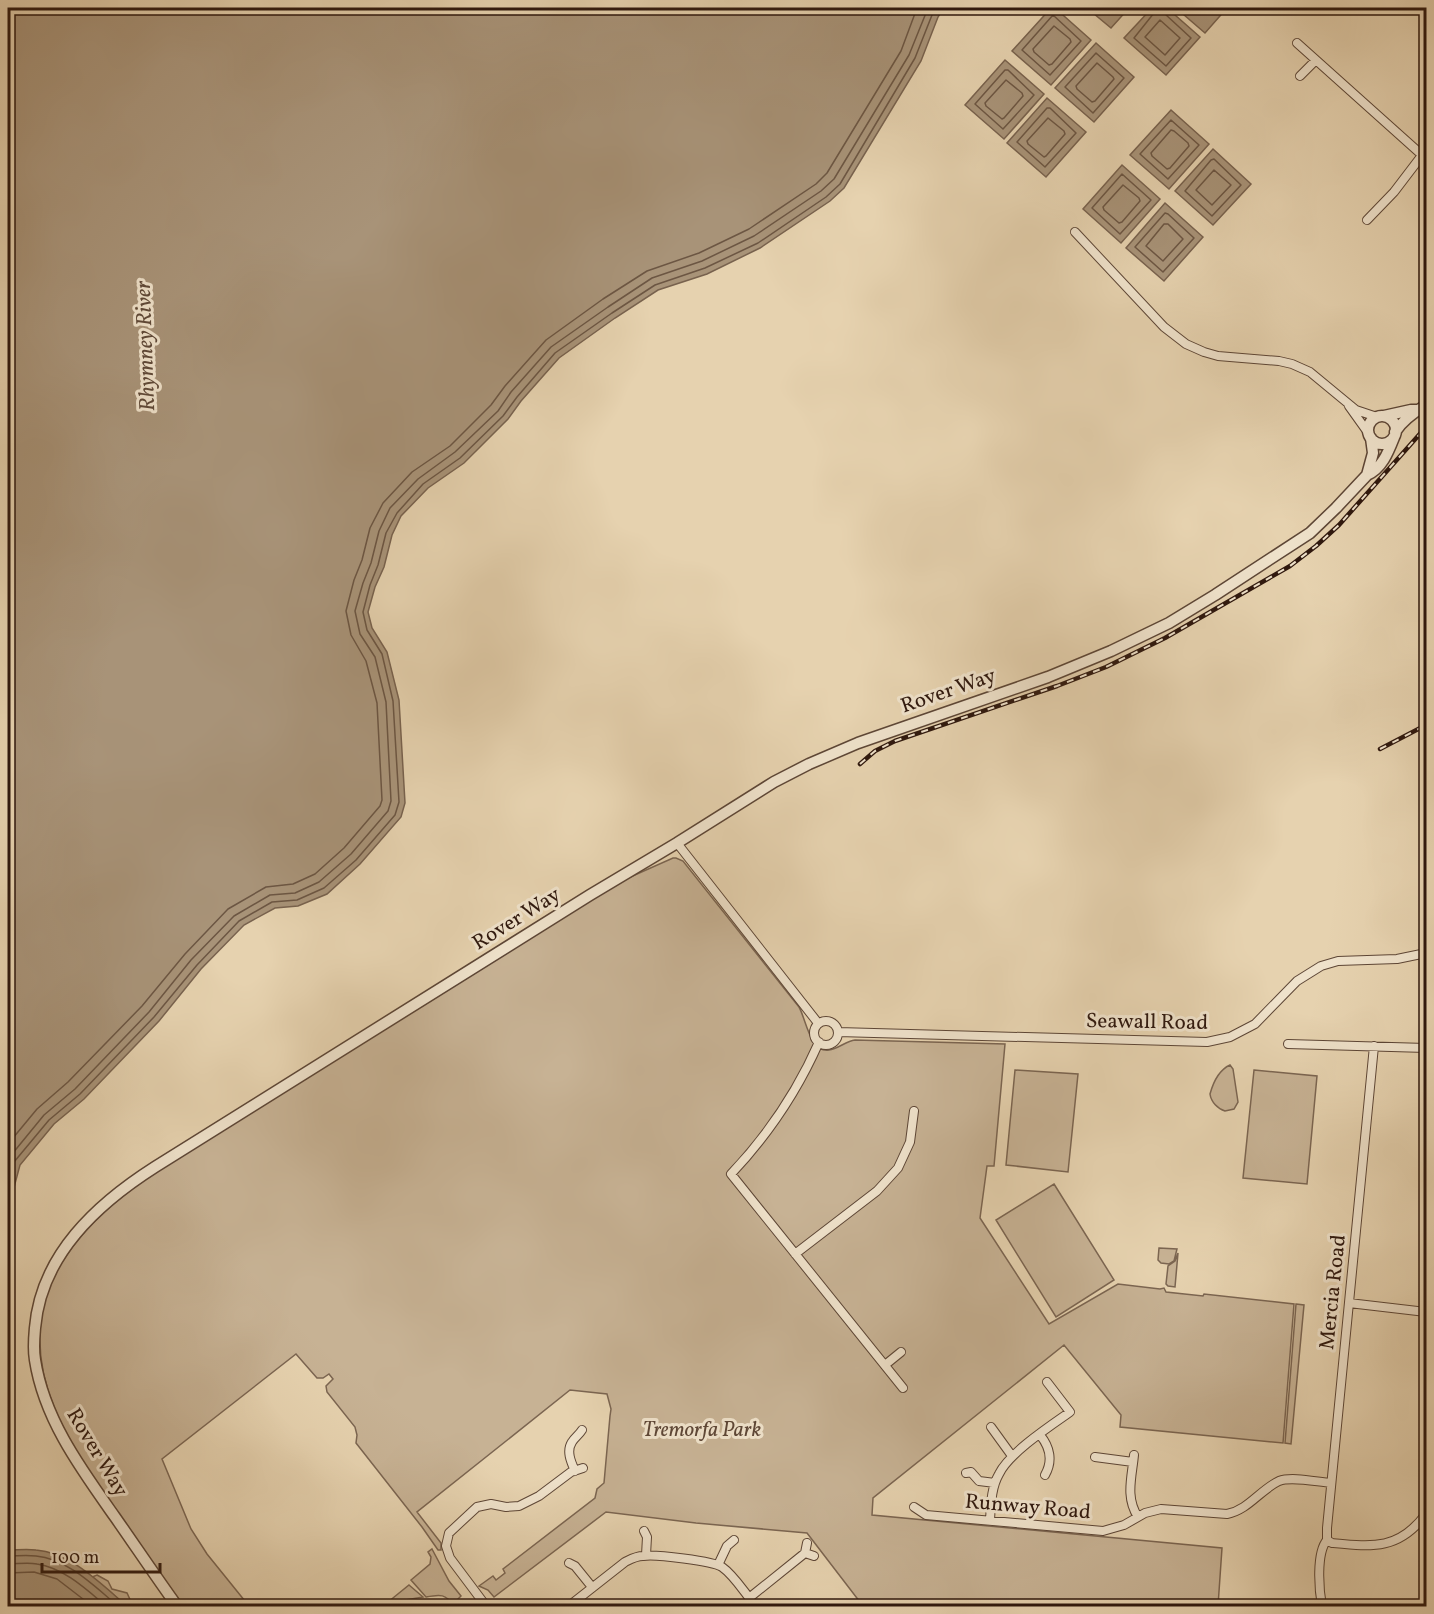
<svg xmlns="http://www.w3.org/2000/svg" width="1434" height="1614" font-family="Vollkorn,serif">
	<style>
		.green { fill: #c7b294; stroke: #7b6551; stroke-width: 1.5 }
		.water { fill: #a89378; stroke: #78624e; stroke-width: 1.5 }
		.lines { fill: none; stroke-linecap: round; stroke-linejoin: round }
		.shore { stroke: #6c5643; stroke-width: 1.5 }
		.minor-casing { stroke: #5d4636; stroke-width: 10 }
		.tertiary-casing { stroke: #5d4636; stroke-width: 13 }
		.minor { stroke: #efe2cb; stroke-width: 8 }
		.tertiary { stroke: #efe2cb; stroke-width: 10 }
		.rail-casing { stroke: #2f180e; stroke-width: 4.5 }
		.rail { stroke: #efe2cb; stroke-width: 2; stroke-dasharray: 7; stroke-linecap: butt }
		.labels { text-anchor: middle; stroke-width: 6; stroke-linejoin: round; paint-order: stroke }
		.street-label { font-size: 21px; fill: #2f180e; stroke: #efe2cb }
		.park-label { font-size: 21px; font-style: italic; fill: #5d4636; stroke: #efe2cb }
		.water-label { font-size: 22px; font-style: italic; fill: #5f4938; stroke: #efe2cb }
	</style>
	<rect width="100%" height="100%" fill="#e6d2af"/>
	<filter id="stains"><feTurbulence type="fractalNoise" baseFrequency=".00333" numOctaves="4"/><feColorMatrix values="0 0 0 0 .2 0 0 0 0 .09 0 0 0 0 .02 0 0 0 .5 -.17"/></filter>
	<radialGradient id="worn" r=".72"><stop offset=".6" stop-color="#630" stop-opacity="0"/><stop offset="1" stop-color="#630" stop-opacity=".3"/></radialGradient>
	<path class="green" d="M673 858H676L683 861 799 1007C806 1019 810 1053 829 1050 838 1049 846 1041 855 1040L1005 1044 994 1166H987L980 1218 1049 1324 1118 1284 1160 1289 1164 1288 1166 1292 1203 1296 1204 1294 1294 1304 1283 1443 1120 1427 1121 1415 1064 1345 873 1498 872 1515 1222 1548 1218 1606H863L807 1533 696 1523 606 1512 494 1597 488 1590 479 1586 493 1576 496 1580 505 1573 503 1569 595 1498 597 1489 604 1483 610 1416 611 1409 607 1394 570 1390 417 1512 441 1543V1550H438L422 1527 356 1443 357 1435 355 1427 327 1392 326 1386 333 1379 329 1374 323 1378H317L296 1354 162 1459 191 1529 207 1554 249 1606H183C159 1573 135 1539 112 1505 70 1444 24 1379 45 1300 49 1286 55 1271 64 1259 88 1222 121 1196 156 1172L619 882Z
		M1230 1065 1233 1069 1238 1102 1234 1109 1225 1111C1218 1109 1211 1102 1210 1094 1213 1083 1219 1070 1230 1065Z
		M1015 1070 1078 1074 1068 1172 1006 1165Z
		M1254 1070 1317 1076 1307 1184 1243 1178Z
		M1054 1184 1114 1280 1056 1317 996 1220Z
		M1159 1248 1177 1249 1174 1261 1169 1264 1161 1263 1158 1260Z
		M1178 1253 1175 1287 1168 1286 1166 1284 1168 1266 1175 1261Z
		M1296 1304 1304 1305 1291 1444 1285 1443Z
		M432 1549 449 1581 461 1596 458 1599 460 1606H455C445 1594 441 1594 426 1597L411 1580 430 1564 431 1557 428 1552Z
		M97 1575 108 1581 112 1589 127 1593 133 1606H127L92 1577Z
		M409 1585 423 1597 388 1603V1602Z"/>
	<path class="water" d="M8 8H944L938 17 921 61 844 188 830 201 760 248 707 274 658 290 615 318 559 358 521 401 508 419 464 463 428 488 401 516 392 535 384 567 375 587 368 612 372 628 387 652 399 700 405 803 401 817 360 864 327 894 298 906 275 908 244 925 201 969 159 1021 84 1099 54 1124 20 1165 10 1202 11 1243 8 1253Z
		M1051 8H1055L1091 40 1051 85 1012 51Z
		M1087 8H1129L1111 28Z
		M1152 8H1167L1200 37 1166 75 1124 38Z
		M1176 8H1227L1205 33Z
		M1096 43 1134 77 1094 122 1055 88Z
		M1005 60 1044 94 1004 139 965 105Z
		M1047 98 1086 132 1046 177 1007 143Z
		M1171 110 1209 144 1169 189 1130 155Z
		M1213 149 1251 184 1213 225 1175 191Z
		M1122 165 1160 199 1121 243 1083 209Z
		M1165 203 1203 237 1164 281 1126 248Z
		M8 1550C17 1550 27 1549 36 1550 70 1552 102 1585 127 1606H8Z"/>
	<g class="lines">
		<path class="shore" d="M1156 8 1154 13 1134 38 1166 66 1191 38 1165 14 1164 8
			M1053 15 1081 41 1050 75 1022 50Z
			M1160 20 1180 38 1165 55 1145 37Z
			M1054 26 1070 39 1071 42 1052 64 1049 65 1034 52 1033 49Z
			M1096 53 1124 78 1093 113 1065 87Z
			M1097 63 1113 77 1114 79 1095 101 1092 102 1077 89 1076 86Z
			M1005 70H1008L1034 95 1003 129 975 104Z
			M1006 80 1022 93 1023 96 1004 118 1002 119 986 106 985 103Z
			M1047 108H1050L1076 133 1045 167 1017 142Z
			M1048 118 1064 131 1065 134 1046 156 1044 157 1028 144 1027 141Z
			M1171 120 1199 145 1168 179 1140 154Z
			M1171 130 1174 131 1188 143 1189 146 1170 168 1167 169 1152 156 1151 153Z
			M1214 159 1241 185 1212 216 1185 191 1211 160Z
			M1214 170 1231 185 1212 205 1196 190Z
			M1122 174 1151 200 1120 234 1092 208Z
			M1123 185 1139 198 1140 201 1122 222 1119 223 1104 210 1103 207Z
			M1165 213 1168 214 1194 238 1163 272 1135 247Z
			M1164 224H1168L1183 239 1163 261 1146 246Z
			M8 1144 37 1109 68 1082 142 1006 185 954 228 909 266 887 293 884 315 874 344 848 380 806 382 800 377 703 366 661 351 635 346 611 354 580 362 560 370 528 383 503 412 472 450 446 491 405 505 386 546 340 603 299 647 271 699 253 749 229 816 184 827 173 901 51 917 8
			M8 1159 44 1115 75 1089 149 1012 191 960 234 916 270 895 295 893 319 882 351 854 388 811 391 801 386 702 375 657 360 634 355 611 363 583 371 563 379 531 390 508 418 479 455 452 498 411 511 392 551 347 608 307 652 278 702 261 754 236 821 191 834 179 909 55 928 8
			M8 1189 14 1162 49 1120 80 1094 154 1017 197 965 239 921 272 902 297 900 324 888 356 860 395 815 399 802 393 701 382 654 367 630 363 612 370 585 378 565 386 533 397 513 423 484 460 458 503 416 517 397 555 353 612 313 655 285 705 268 758 243 826 197 840 184 915 58 932 15 937 8
			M8 1556C17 1556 26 1555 36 1556 68 1559 94 1586 118 1606
			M8 1564C17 1564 28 1562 37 1564 64 1568 86 1589 106 1606
			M8 1573 34 1572 57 1579 92 1606"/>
		<g class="minor-casing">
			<path id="minor" d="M1297 43 1422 155
				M1300 76 1316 60
				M1367 220 1394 192 1426 150
				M1075 232 1164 327 1186 344 1204 352 1218 356 1279 361 1292 364 1310 372 1356 410 1377 417
				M1349 406 1369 434
				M677 843 818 1023
				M814 1033a12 12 0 1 1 24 0a12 12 0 1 1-24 0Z
				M838 1032 1207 1042 1230 1037 1255 1024 1297 981 1321 966 1338 961 1397 959 1426 953
				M819 1042C797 1092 768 1135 731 1174L903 1388
				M1288 1044 1426 1048
				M795 1254 877 1191 898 1168 910 1142 914 1111
				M1349 1303 1426 1312
				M885 1365 901 1352
				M991 1427 1012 1456
				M1040 1435C1050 1447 1053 1461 1045 1475
				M1134 1455C1132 1477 1125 1497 1138 1517
				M1095 1457 1133 1462
				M575 1471C571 1462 566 1451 572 1442 575 1437 579 1435 582 1430
				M966 1473 971 1472 979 1481 995 1483
				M914 1507 926 1515 1103 1531 1124 1525 1145 1513 1161 1509 1227 1514C1248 1510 1260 1490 1279 1481 1292 1476 1317 1482 1331 1483
				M990 1520C991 1505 991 1488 999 1474 1009 1453 1050 1426 1070 1412L1047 1382
				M644 1531 647 1537 646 1555
				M1327 1540V1528L1374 1046
				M1327 1540 1332 1543C1373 1547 1399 1550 1426 1514
				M805 1553 807 1543
				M805 1553 814 1556
				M569 1563 575 1566 592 1587
				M718 1565 727 1546 734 1540
				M749 1598 805 1553
				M486 1606 450 1558 446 1546 449 1533 477 1507 491 1504 506 1507 519 1506 539 1496 571 1472 583 1468
				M569 1606 625 1562C631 1559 636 1556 643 1556 655 1554 713 1561 722 1567 735 1576 745 1594 756 1606
				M1322 1606C1319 1590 1316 1553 1327 1540"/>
		</g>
		<g class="tertiary-casing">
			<path id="tertiary" d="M1384 416 1411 410H1417
				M1368 430a14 14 0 1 1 28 0a14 14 0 1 1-28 0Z
				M1395 432C1402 421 1416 411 1426 405
				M1367 475 1373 453 1371 438
				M177 1606C156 1577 136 1547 115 1517 81 1469 44 1419 35 1360 33 1349 34 1339 35 1328 41 1255 97 1204 155 1167L590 895 677 843 774 782 809 764 858 743 1048 677 1111 651 1169 623 1215 595 1310 533 1336 508 1367 475C1383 468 1389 450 1395 435"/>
		</g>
		<use href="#minor" class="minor"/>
		<use href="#tertiary" class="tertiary"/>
		<g class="rail-casing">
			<path id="rail" d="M1380 749 1426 725
				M860 764 875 751 895 741 1057 686 1106 667 1165 638 1290 566 1316 546 1339 525 1426 427"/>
		</g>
		<use href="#rail" class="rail"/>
	</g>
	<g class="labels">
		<g class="street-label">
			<text transform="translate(948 690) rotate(-19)" y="7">Rover Way</text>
			<text transform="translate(516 918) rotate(-32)" y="7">Rover Way</text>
			<text transform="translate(1147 1021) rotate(1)" y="7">Seawall Road</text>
			<text transform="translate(1332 1292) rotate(-84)" y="7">Mercia Road</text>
			<text transform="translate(98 1452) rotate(59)" y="7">Rover Way</text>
			<text transform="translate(1028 1506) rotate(5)" y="7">Runway Road</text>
		</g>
		<g class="park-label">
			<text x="702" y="1436">Tremorfa Park</text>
		</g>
		<g class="water-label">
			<text transform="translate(144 346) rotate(-92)" y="8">Rhymney River</text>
		</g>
	</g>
	<rect width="1434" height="1614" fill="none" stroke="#e6d2af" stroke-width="30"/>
	<rect x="9" y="9" width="1416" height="1596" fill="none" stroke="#2f180e" stroke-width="3"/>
	<rect x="15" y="15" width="1404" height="1584" fill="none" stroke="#2f180e" stroke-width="1.5"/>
	<path d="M42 1563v9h118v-9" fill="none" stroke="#2f180e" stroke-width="3"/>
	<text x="51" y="1563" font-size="18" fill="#2f180e" stroke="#efe2cb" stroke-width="4.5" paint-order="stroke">100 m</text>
	<rect width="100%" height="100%" filter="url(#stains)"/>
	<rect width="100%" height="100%" fill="url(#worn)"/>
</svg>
